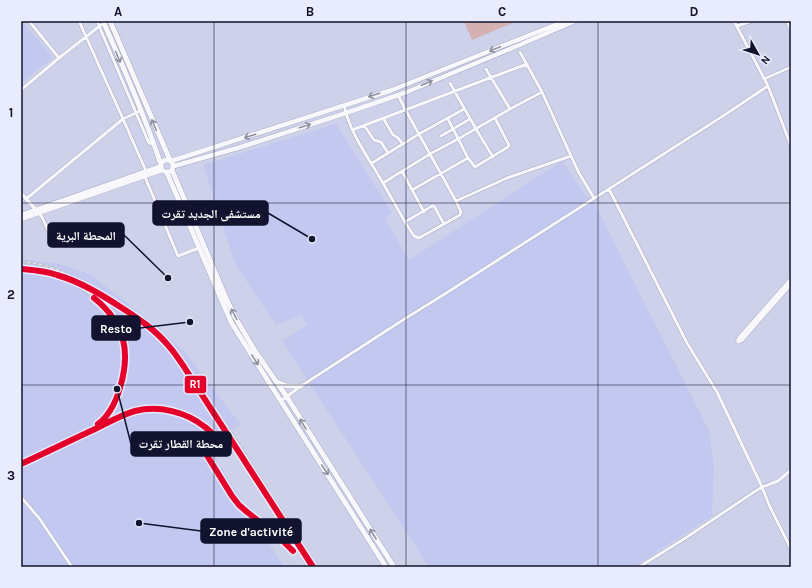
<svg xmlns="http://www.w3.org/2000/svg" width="812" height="588" font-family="Karla,'Noto Naskh Arabic',sans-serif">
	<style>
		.built { fill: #c3c8f0 }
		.green { fill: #d5b0b0 }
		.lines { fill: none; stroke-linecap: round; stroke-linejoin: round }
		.minor-casing { stroke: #a5a8c1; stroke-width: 4 }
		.tertiary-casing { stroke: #a5a8c1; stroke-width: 4.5 }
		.primary-casing { stroke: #a5a8c1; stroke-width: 5.5 }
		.trunk-casing { stroke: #a5a8c1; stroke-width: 6 }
		.minor { stroke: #f8f8fc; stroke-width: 3 }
		.tertiary { stroke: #f8f8fc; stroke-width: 3.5 }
		.primary { stroke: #f8f8fc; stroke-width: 4.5 }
		.trunk { stroke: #f8f8fc; stroke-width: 5 }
		.rail-casing { stroke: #c0c2ca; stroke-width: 2.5 }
		.rail { stroke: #e9ecfc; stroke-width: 1; stroke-dasharray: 3; stroke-linecap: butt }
		.rail-1-casing { stroke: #e9ecfc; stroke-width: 9 }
		.rail-1 { stroke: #e4002b; stroke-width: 6 }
		.oneway { stroke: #9091a0 }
		.grid { fill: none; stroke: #12132f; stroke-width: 1; stroke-opacity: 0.55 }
		.leader { fill: none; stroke: #12132f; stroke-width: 1.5 }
		.callout-dot { fill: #12132f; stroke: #e9ecfc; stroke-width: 1.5 }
		.callout { fill: #12132f; stroke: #12132f; stroke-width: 1.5 }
		.callout-label { font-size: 12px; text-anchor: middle; font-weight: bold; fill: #fff }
		.line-badge { stroke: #e9ecfc; stroke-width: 1.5 }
		.badge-label { font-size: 11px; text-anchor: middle; font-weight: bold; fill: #fff }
		.neatline { fill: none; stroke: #12132f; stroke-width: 1.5 }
		.grid-label { font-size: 13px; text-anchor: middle; font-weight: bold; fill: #12132f }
	</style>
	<rect width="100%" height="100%" fill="#ced1ea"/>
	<path class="built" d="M21 21H22L53 58 21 83Z
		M336 124 392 213 385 218 409 260 562 161 584 193 595 204 709 431 714 465 712 516 633 567H429L282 341 307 325 301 315 276 325 235 264 203 165Z
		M21 259H24L64 265 91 275 152 322 185 352 241 425 205 442 284 567H21Z"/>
	<path class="green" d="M464 21H517L472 40Z"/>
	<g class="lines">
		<g class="minor-casing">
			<path id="minor" d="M29 21 59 58
				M97 21 148 141 149 143 154 144
				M734 21 768 86 791 146
				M787 21 791 31
				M737 26 752 21
				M486 69 510 109
				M764 79 791 67
				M450 83 476 129 493 157
				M21 90 59 58 101 25
				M542 92 571 156 579 173 594 198
				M398 95 405 109 456 201 507 178 571 156
				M344 105C350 134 369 158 383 183L430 154 458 139 510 109 542 92 520 52
				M140 111 123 119 146 171
				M383 118 393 135 397 137 403 144
				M448 119 468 158 475 167 508 147 509 145 495 118
				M364 125 374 140 381 142 388 153
				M352 130 527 64
				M441 136 470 119
				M372 163 419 134 464 109
				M402 171 424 212
				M145 177 178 256 199 248
				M383 183 405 222 414 236 419 238 460 215 461 212 456 201
				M609 189 687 343 717 392 762 487 770 507 791 549
				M412 190 468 158
				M26 199 123 119 79 21
				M39 213 42 217 51 237 53 238 78 230 80 232 86 244 98 240
				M405 222 432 206H434L444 224
				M281 401 301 386 406 318 440 297 723 116 768 86
				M21 497 39 518 72 567
				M639 567 684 539 754 492 762 487 778 481 791 470"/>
		</g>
		<g class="tertiary-casing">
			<path id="tertiary" d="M21 193 37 211
				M738 342V340L739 338 791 279
				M738 342 742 340 791 284"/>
		</g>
		<g class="primary-casing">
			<path id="primary" d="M171 161 392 90 565 21
				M174 166 241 147 346 113 407 92 517 46 575 21
				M21 215 161 166
				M21 219 162 170"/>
		</g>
		<g class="trunk-casing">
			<path id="trunk" d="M103 21C124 68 145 116 161 165
				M110 21 170 160
				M161 166a6 6 0 1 1 12 0a6 6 0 1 1-12 0Z
				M172 170 226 298 235 317 255 351 287 397 394 567
				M167 173 231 322 239 335 386 567
				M277 382 287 386H301"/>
		</g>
		<use href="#minor" class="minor"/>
		<use href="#tertiary" class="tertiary"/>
		<use href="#primary" class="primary"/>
		<use href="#trunk" class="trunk"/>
		<g class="rail-casing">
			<path id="rail" d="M21 262C56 264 74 277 102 295
				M77 286C86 292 95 297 102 304 126 328 130 355 121 387 116 401 109 416 96 425
				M196 387 212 405 202 389
				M212 405 233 435 317 567
				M203 449 232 496 239 505 247 512 279 537 293 551
				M21 464C45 453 69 441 93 430 107 423 121 415 135 411 159 405 186 412 205 427 213 433 219 442 226 449"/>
		</g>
		<use href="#rail" class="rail"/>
		<g class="rail-1-casing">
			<path id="rail-1" d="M21 269C33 270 46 271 57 275 81 282 102 295 122 308 139 319 154 329 167 344 178 356 186 370 195 384L313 567
				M94 298C125 323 131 351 120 388 116 401 109 416 98 424
				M203 449 232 496 239 505 247 512 279 537 293 551
				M21 464C45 453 69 441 93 430 107 423 121 415 135 411 159 405 186 412 205 427 213 433 219 442 226 449"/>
		</g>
		<use href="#rail-1" class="rail-1"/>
	</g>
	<defs><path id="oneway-shaft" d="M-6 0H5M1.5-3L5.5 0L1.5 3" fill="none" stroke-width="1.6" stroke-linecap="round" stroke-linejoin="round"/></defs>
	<g class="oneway">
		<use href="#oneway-shaft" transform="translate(495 49) rotate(159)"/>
		<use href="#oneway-shaft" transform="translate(118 57) rotate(67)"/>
		<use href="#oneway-shaft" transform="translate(427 83) rotate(-23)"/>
		<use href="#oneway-shaft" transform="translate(374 95) rotate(162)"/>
		<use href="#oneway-shaft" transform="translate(154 125) rotate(-113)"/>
		<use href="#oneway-shaft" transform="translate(305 126) rotate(-18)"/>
		<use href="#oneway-shaft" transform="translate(250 136) rotate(162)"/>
		<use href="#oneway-shaft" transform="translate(234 314) rotate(-118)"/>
		<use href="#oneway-shaft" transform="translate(255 360) rotate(58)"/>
		<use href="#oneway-shaft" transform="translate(303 424) rotate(-121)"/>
		<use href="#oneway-shaft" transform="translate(325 470) rotate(57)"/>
		<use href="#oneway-shaft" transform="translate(373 534) rotate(-122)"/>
	</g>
	<path class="grid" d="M214 21V567M406 21V567M598 21V567M21 203H791M21 385H791"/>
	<path class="leader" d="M312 239L268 213M168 278L124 235M190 322L140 328M117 389L131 444M139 523L201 531"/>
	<g class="callout-dot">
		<circle cx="312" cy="239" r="4"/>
		<circle cx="168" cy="278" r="4"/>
		<circle cx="190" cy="322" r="4"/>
		<circle cx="117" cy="389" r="4"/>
		<circle cx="139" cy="523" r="4"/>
	</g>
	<g class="callout">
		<rect x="153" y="201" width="115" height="24" rx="4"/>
		<rect x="48" y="223" width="76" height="24" rx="4"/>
		<rect x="92" y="316" width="48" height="24" rx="4"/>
		<rect x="131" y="432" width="100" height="24" rx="4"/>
		<rect x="201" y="519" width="100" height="24" rx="4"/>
	</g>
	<g class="callout-label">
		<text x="211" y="218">مستشفى الجديد تقرت</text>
		<text x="86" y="240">المحطة البرية</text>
		<text x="116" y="333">Resto</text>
		<text x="181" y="448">محطة القطار تقرت</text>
		<text x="251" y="536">Zone d'activité</text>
	</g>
	<rect class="line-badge" x="184" y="375" width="23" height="19" rx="4" fill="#e4002b"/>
	<g class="badge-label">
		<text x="195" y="388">R1</text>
	</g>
	<rect width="812" height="588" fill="none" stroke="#e9ecfc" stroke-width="44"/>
	<g transform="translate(758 54) rotate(129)" stroke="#e9ecfc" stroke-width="3" paint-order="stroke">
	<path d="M0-3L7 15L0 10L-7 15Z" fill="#12132f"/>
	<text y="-6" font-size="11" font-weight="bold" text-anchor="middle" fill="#12132f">N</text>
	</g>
	<rect x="22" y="22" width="768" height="544" class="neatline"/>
	<g class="grid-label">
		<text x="118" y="16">A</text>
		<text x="310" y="16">B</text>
		<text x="502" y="16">C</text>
		<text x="694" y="16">D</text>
		<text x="11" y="117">1</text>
		<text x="11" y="299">2</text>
		<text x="11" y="480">3</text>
	</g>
</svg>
